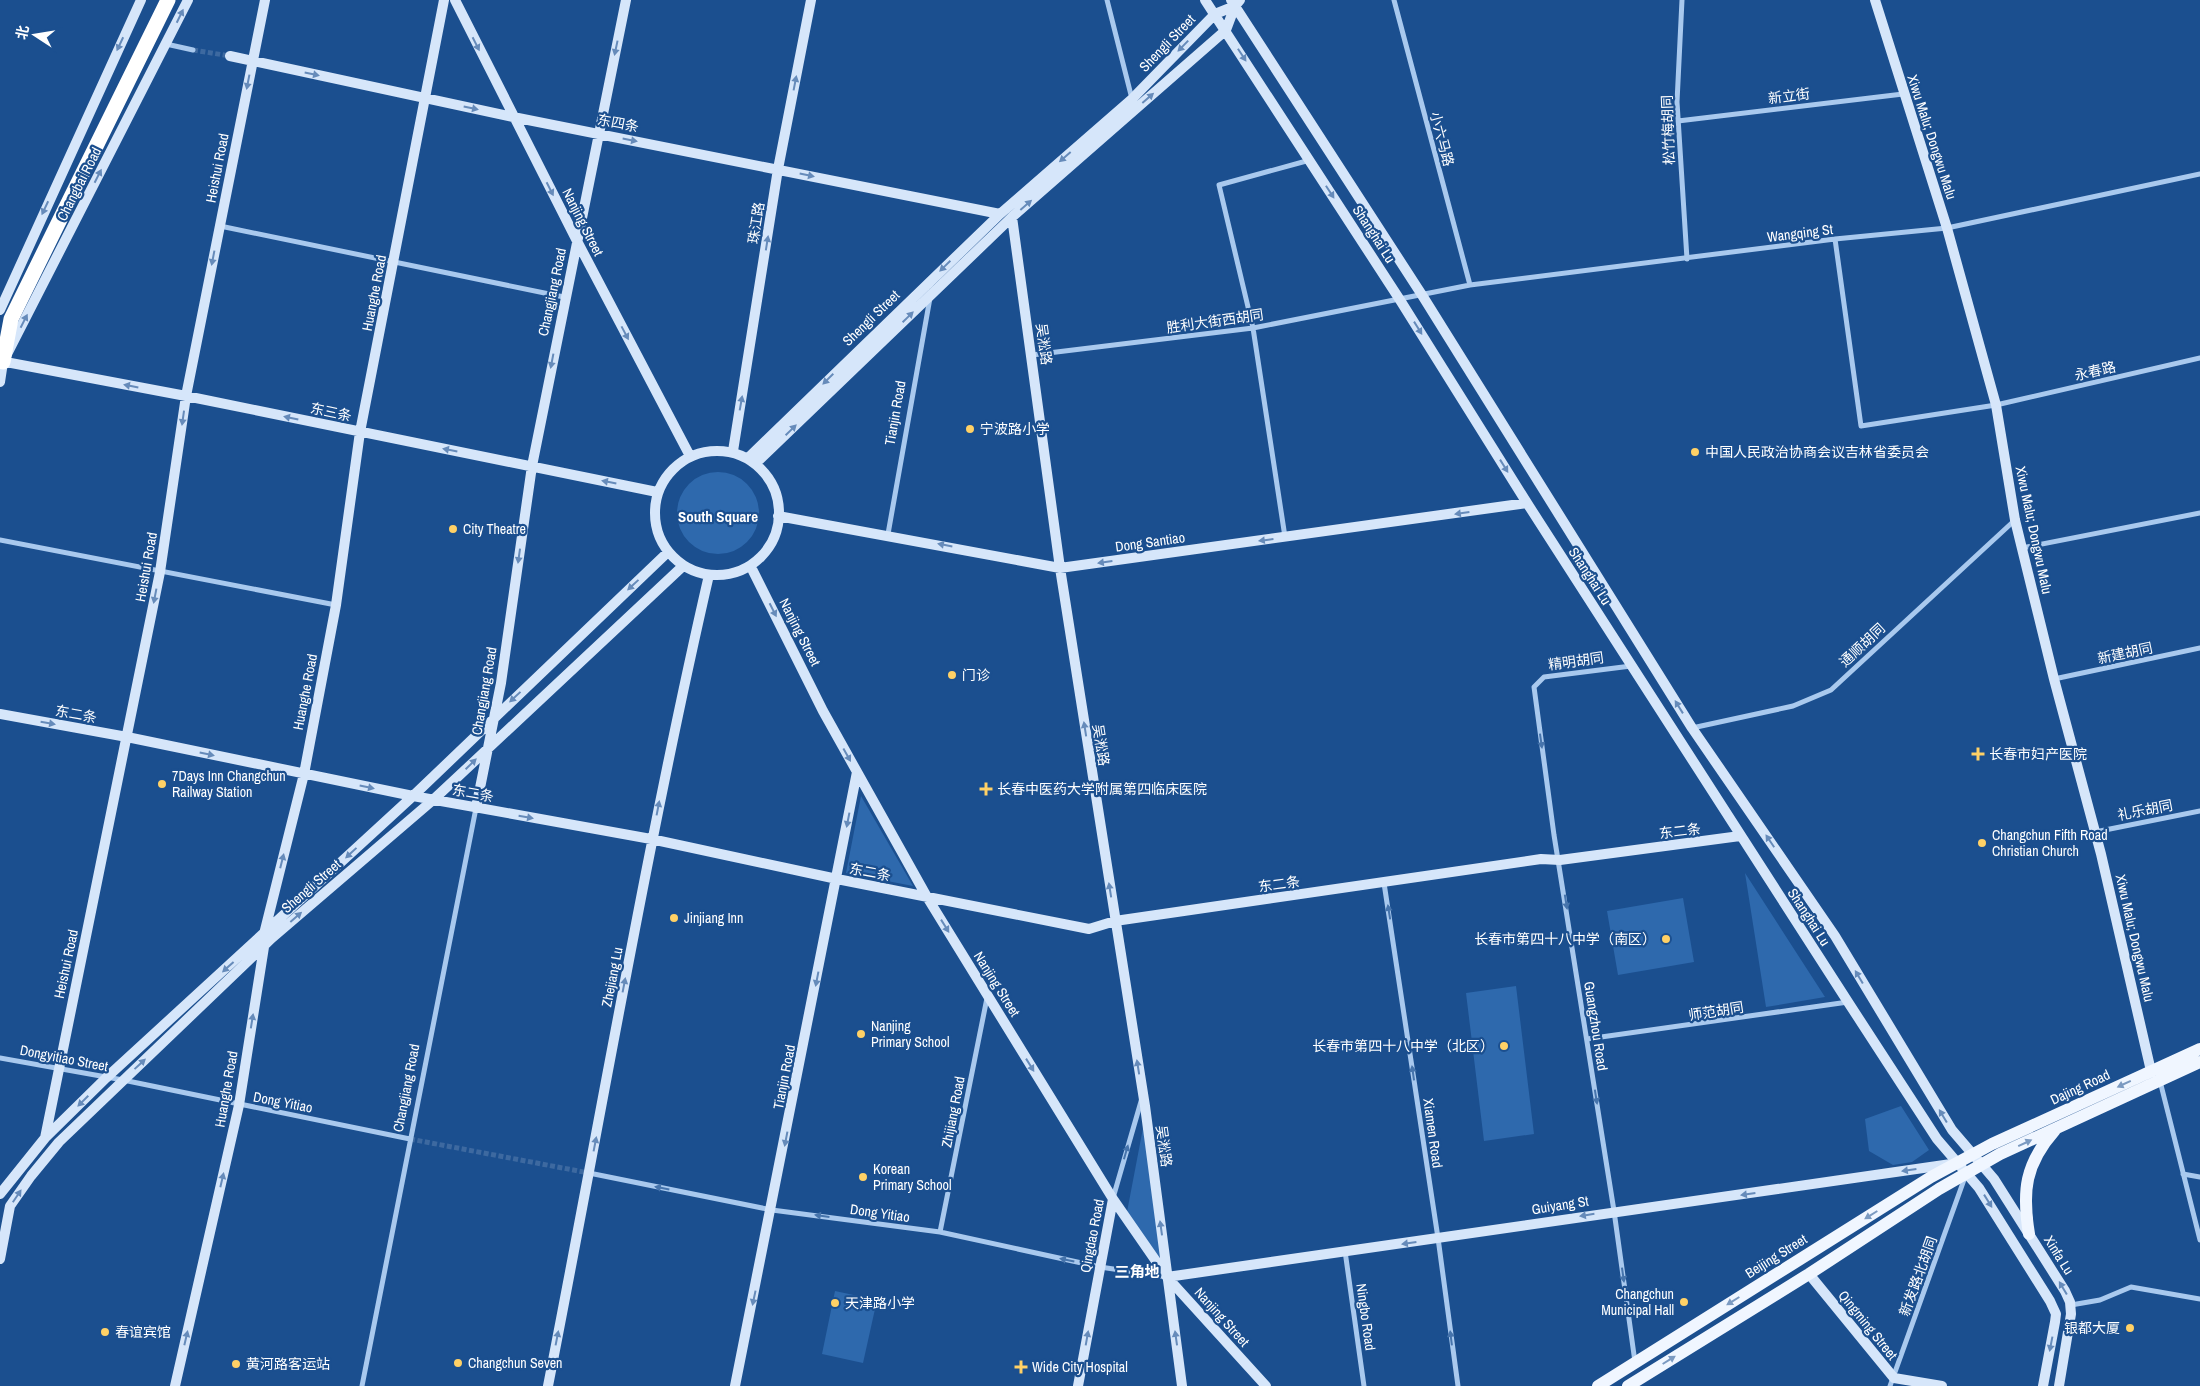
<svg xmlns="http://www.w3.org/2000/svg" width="2200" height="1386" font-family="'Archivo Narrow','Noto Sans SC',sans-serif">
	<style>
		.green { fill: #2e69ad }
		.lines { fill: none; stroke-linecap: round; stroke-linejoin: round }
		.street-tunnel { stroke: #3d69a0; stroke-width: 5; stroke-dasharray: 5 2.5; stroke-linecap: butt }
		.street { stroke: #a9c9ee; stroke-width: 5 }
		.secondary { stroke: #d6e6fa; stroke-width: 10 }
		.primary { stroke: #f0f6ff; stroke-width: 12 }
		.highway { stroke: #fff; stroke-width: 15 }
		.oneway { fill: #668bba }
		.oneway2 { fill: #4674ac }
		.oneway3 { fill: #7b9ac1 }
		.poi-dot { fill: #ffd166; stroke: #1b4f8f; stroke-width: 2 }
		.labels { text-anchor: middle; stroke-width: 4.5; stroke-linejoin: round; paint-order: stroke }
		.street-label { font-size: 14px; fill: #fff; stroke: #1b4f8f }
		.poi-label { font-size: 14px; fill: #fff; stroke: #1b4f8f; text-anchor: start }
		.neighbourhood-label { font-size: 15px; font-weight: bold; fill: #fff; stroke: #1b4f8f }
	</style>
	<rect width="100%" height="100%" fill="#1b4f8f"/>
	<path class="green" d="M677 513a41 41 0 1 1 82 0a41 41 0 1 1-82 0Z
		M861 796 913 886 846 873Z
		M1745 873 1825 997 1766 1007Z
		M1683 898 1694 962 1618 975 1607 911Z
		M1516 986 1534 1134 1484 1141 1466 993Z
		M1901 1106 1929 1150 1912 1162 1893 1165 1869 1151 1865 1119Z
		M1143 1128 1166 1271 1127 1212Z
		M835 1291 877 1300 863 1363 822 1354Z"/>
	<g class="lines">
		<path class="street-tunnel" d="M193 50 230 56
			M410 1139 589 1173"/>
		<path class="street" d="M1107 0 1132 99
			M1394 0 1470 285
			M1682 0 1677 102 1687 259
			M166 44 193 50
			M1678 121 1903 94
			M220 226 564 297
			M1835 239 1861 426 1996 405 2200 358
			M1032 355 1253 328 1470 285 1835 239 1947 228 2200 174
			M888 534 930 298
			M1285 537 1253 328 1219 185 1310 160
			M0 540 336 605
			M2022 548 2200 513
			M1631 666 1544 677 1534 687 1554 835 1614 1211 1635 1362
			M2054 679 2200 648
			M1692 728 1793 706 1831 690 2015 520
			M2095 832 2200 811
			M1384 883 1438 1238 1458 1386
			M1587 1039 1848 1002
			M0 1058 123 1080 410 1139
			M2160 1081 2200 1240
			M589 1173 772 1210 940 1232 1100 1267 1167 1277
			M2183 1174 2200 1177
			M1113 1198 1142 1098
			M940 1232 987 998
			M1345 1251 1364 1386
			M2071 1305 2100 1300 2131 1287 2200 1299
			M362 1386 476 808
			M1890 1386 1965 1177"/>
		<path class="secondary" d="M455 0 577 241 690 456
			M1205 0 1400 300 1527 503 1848 1002 1937 1139 1979 1188 2050 1301 2056 1314 2055 1322 2043 1386
			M1231 0 1422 295 1692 728 1835 936 1952 1130 1994 1179 2065 1291 2070 1302 2071 1314 2059 1386
			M1875 0 1947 228 1996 405 2015 520 2054 679 2101 854 2151 1071
			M230 56 513 117 1000 214
			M1012 217 1060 568 1145 1106 1182 1386
			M0 310 141 0
			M0 361 186 396 657 492
			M0 382 3 362 188 0
			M655 513a62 62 0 1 1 124 0a62 62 0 1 1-124 0Z
			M733 451 778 169 811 0
			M749 457 1000 214 1132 99 1215 14 1235 6
			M756 463 1012 217 1226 30 1235 6 1240 0
			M778 516 1060 568 1527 503
			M751 567 823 711 927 897 1113 1199 1167 1277 1266 1386
			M0 714 127 737 413 796 651 839 837 879 1089 929 1115 921 1541 859 1560 860 1740 836
			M476 808 501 683 532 466 626 0
			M45 1138 160 572 186 396 265 0
			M0 1194 45 1138 106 1078 413 796 668 552
			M0 1259 10 1206 31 1176 59 1142 272 938 433 800 683 566
			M1809 1274 1894 1378 1942 1386
			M1167 1277 1951 1164
			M175 1386 239 1105 264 947V934L304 774 336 605 360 432 444 0
			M548 1386C601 1116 647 844 709 575
			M735 1386 857 772
			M1078 1386 1113 1199"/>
		<path class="primary" d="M2029 1234C2022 1191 2025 1164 2055 1130
			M1598 1386 1931 1177 1992 1144 2200 1049
			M1628 1386 1809 1274 1939 1189 2000 1154 2200 1062"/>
		<path class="highway" d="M3 362 11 319 168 0"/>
	</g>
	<defs><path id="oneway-solid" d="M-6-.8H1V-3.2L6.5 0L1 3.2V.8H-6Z" transform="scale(1.25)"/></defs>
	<g class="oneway">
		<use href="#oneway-solid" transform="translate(180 16) rotate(-64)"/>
		<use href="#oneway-solid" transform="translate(120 44) rotate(115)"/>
		<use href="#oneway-solid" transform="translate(476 44) rotate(63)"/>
		<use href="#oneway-solid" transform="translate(1183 46) rotate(134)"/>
		<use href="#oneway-solid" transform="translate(616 48) rotate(102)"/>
		<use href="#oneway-solid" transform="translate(1242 55) rotate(57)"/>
		<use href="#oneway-solid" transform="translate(312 74) rotate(12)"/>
		<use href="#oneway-solid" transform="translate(248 82) rotate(101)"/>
		<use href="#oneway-solid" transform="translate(795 83) rotate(-79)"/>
		<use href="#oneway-solid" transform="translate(1148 98) rotate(-41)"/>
		<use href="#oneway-solid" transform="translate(471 108) rotate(12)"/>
		<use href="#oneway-solid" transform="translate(630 140) rotate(11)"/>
		<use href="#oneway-solid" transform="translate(1065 157) rotate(139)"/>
		<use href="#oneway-solid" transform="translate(807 175) rotate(12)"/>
		<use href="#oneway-solid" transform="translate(98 176) rotate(-63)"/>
		<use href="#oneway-solid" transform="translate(550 189) rotate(63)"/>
		<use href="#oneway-solid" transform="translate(1330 192) rotate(57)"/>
		<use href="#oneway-solid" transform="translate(1026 205) rotate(-41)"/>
		<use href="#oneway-solid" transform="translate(45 208) rotate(115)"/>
		<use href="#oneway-solid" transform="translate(767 243) rotate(-81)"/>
		<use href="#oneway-solid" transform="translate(213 258) rotate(101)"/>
		<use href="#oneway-solid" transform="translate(945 266) rotate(136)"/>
		<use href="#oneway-solid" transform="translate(908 317) rotate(-44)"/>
		<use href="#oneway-solid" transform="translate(24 321) rotate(-63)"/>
		<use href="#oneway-solid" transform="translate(1418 328) rotate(58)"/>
		<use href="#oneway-solid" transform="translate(625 333) rotate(62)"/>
		<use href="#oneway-solid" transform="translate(552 361) rotate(101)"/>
		<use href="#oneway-solid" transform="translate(828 379) rotate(135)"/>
		<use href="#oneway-solid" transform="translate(131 386) rotate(-169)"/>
		<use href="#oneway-solid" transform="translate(741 403) rotate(-80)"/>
		<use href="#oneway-solid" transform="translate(183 418) rotate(98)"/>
		<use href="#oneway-solid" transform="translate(291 418) rotate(-168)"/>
		<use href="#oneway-solid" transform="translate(791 430) rotate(-44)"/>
		<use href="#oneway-solid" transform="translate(450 450) rotate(-169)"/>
		<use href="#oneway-solid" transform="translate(1504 466) rotate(58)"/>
		<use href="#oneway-solid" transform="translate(609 482) rotate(-169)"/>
		<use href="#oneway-solid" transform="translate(1462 513) rotate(172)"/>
		<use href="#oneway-solid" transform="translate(1266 540) rotate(173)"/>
		<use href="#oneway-solid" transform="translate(945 545) rotate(-169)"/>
		<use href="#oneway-solid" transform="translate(519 556) rotate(98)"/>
		<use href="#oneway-solid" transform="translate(1105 562) rotate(172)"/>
		<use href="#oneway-solid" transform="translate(633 585) rotate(137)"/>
		<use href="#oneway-solid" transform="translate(155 596) rotate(101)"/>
		<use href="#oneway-solid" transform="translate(773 610) rotate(63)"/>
		<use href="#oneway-solid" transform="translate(515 697) rotate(137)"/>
		<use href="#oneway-solid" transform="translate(1679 707) rotate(-122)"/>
		<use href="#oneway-solid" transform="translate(48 723) rotate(10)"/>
		<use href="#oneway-solid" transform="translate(1085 729) rotate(-99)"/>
		<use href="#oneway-solid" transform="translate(207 754) rotate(12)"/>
		<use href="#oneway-solid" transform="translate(847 755) rotate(61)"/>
		<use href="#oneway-solid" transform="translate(471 764) rotate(-44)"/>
		<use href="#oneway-solid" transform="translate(367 787) rotate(12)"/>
		<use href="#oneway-solid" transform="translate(658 808) rotate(-79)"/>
		<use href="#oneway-solid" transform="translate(526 817) rotate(10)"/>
		<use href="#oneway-solid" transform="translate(848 820) rotate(101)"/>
		<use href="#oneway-solid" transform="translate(1770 841) rotate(-124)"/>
		<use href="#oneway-solid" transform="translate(351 853) rotate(137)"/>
		<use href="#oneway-solid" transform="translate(282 861) rotate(-76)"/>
		<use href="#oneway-solid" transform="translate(1110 890) rotate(-99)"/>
		<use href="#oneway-solid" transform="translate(296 917) rotate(-41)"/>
		<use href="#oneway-solid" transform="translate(945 926) rotate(58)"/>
		<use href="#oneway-solid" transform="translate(228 967) rotate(138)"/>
		<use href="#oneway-solid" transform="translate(1859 977) rotate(-121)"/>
		<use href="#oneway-solid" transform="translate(817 979) rotate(101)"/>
		<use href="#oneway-solid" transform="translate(624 985) rotate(-79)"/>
		<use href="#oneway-solid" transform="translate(252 1021) rotate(-81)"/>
		<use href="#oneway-solid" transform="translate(140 1064) rotate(-43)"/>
		<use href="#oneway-solid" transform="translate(1030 1065) rotate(58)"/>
		<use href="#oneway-solid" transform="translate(1138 1067) rotate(-99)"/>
		<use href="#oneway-solid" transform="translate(83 1101) rotate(135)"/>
		<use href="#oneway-solid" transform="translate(1943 1116) rotate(-121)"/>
		<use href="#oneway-solid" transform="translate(786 1139) rotate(101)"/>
		<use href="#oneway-solid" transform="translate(595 1144) rotate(-79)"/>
		<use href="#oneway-solid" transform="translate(1909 1170) rotate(172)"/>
		<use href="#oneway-solid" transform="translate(222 1180) rotate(-77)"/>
		<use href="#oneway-solid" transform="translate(1748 1194) rotate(172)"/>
		<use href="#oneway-solid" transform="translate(17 1196) rotate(-56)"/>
		<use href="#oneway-solid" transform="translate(1988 1201) rotate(58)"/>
		<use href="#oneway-solid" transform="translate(1587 1215) rotate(171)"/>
		<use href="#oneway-solid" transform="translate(1161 1228) rotate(-98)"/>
		<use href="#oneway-solid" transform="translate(1409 1243) rotate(172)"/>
		<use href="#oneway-solid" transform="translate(2063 1288) rotate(-121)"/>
		<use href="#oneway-solid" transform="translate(754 1298) rotate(102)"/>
		<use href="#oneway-solid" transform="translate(186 1338) rotate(-77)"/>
		<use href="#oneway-solid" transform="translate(557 1338) rotate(-79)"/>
		<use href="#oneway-solid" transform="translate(1087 1338) rotate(-80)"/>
		<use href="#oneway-solid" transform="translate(1176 1338) rotate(-98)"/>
		<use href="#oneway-solid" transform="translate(2051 1344) rotate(101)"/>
	</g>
	<g class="oneway2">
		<use href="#oneway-solid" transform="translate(1541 741) rotate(82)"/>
		<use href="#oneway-solid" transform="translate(1566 902) rotate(81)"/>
		<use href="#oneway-solid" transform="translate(1389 912) rotate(-99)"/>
		<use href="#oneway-solid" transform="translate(1413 1073) rotate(-98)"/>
		<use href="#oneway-solid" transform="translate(1596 1097) rotate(81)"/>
		<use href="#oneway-solid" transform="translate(1126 1152) rotate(-74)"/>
		<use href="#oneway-solid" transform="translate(662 1188) rotate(-169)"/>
		<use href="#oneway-solid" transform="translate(822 1216) rotate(-172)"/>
		<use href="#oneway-solid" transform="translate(1067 1260) rotate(-168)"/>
		<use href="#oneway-solid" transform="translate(1623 1275) rotate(82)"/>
		<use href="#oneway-solid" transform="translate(1451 1338) rotate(-97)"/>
	</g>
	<g class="oneway3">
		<use href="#oneway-solid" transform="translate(2124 1084) rotate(155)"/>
		<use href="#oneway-solid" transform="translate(2025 1143) rotate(-25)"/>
		<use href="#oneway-solid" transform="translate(1871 1215) rotate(148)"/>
		<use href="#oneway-solid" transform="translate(1733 1301) rotate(148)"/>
		<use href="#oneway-solid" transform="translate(1669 1360) rotate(-32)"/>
	</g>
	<g class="poi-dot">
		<circle cx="970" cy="429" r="5"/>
		<circle cx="1695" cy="452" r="5"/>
		<circle cx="453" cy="529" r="5"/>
		<circle cx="952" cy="675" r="5"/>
		<path d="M1975.5 746.5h5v5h5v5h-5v5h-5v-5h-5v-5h5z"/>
		<circle cx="162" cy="784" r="5"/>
		<path d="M983.5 781.5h5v5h5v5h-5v5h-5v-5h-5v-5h5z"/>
		<circle cx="1982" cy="843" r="5"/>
		<circle cx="674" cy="918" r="5"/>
		<circle cx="1666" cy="939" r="5"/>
		<circle cx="861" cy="1034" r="5"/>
		<circle cx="1504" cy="1046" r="5"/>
		<circle cx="863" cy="1177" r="5"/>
		<circle cx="1684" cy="1302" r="5"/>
		<circle cx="835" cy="1303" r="5"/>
		<circle cx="2130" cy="1328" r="5"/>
		<circle cx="105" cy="1332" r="5"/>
		<circle cx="458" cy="1363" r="5"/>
		<circle cx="236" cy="1364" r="5"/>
		<path d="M1018.5 1359.5h5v5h5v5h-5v5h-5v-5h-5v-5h5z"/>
	</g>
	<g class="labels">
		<g class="street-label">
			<text transform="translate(1167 43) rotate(-46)" y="5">Shengli Street</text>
			<text transform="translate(1789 96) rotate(-7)" y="5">新立街</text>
			<text transform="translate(618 123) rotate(11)" y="5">东四条</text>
			<text transform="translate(1668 130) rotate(-92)" y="5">松竹梅胡同</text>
			<text transform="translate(1932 137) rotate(72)" y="5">Xiwu Malu; Dongwu Malu</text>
			<text transform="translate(1442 139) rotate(75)" y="5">小六马路</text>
			<text transform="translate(217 168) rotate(-79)" y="5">Heishui Road</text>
			<text transform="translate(79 184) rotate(-63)" y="5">Changbai Road</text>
			<text transform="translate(583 222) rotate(63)" y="5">Nanjing Street</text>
			<text transform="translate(756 223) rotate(-81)" y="5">珠江路</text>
			<text transform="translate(1800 233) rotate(-7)" y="5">Wangqing St</text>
			<text transform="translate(1374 234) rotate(57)" y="5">Shanghai Lu</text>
			<text transform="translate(552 292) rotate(-78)" y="5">Changjiang Road</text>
			<text transform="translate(374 293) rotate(-79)" y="5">Huanghe Road</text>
			<text transform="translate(871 318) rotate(-44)" y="5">Shengli Street</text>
			<text transform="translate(1215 321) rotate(-8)" y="5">胜利大街西胡同</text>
			<text transform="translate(1044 344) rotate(82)" y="5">吴淞路</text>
			<text transform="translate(2095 371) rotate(-13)" y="5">永春路</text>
			<text transform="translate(331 412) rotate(12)" y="5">东三条</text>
			<text transform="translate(895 413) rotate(-80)" y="5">Tianjin Road</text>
			<text transform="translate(2034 530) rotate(78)" y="5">Xiwu Malu; Dongwu Malu</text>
			<text transform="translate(1150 542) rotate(-8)" y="5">Dong Santiao</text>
			<text transform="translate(146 567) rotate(-80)" y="5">Heishui Road</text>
			<text transform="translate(1590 576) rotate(57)" y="5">Shanghai Lu</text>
			<text transform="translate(800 632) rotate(63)" y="5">Nanjing Street</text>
			<text transform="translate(1862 645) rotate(-43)" y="5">通顺胡同</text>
			<text transform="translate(2125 653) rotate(-12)" y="5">新建胡同</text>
			<text transform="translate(1576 661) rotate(-8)" y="5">精明胡同</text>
			<text transform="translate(484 691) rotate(-80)" y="5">Changjiang Road</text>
			<text transform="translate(305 692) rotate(-79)" y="5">Huanghe Road</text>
			<text transform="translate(76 714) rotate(10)" y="5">东二条</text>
			<text transform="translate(1101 745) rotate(81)" y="5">吴淞路</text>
			<text transform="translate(473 793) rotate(10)" y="5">东二条</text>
			<text transform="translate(2145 810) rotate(-11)" y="5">礼乐胡同</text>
			<text transform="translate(1680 831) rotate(-7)" y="5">东二条</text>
			<text transform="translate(870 872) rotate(11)" y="5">东二条</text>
			<text transform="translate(1279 884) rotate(-8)" y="5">东二条</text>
			<text transform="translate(311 886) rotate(-41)" y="5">Shengli Street</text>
			<text transform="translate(1809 917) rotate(57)" y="5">Shanghai Lu</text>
			<text transform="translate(2135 938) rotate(77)" y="5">Xiwu Malu; Dongwu Malu</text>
			<text transform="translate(66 964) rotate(-78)" y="5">Heishui Road</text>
			<text transform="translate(612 977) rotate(-79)" y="5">Zhejiang Lu</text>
			<text transform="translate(997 984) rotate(58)" y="5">Nanjing Street</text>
			<text transform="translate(1716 1011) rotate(-9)" y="5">师范胡同</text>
			<text transform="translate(1596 1026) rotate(81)" y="5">Guangzhou Road</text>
			<text transform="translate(64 1058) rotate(11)" y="5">Dongyitiao Street</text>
			<text transform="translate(784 1077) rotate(-79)" y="5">Tianjin Road</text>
			<text transform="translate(2080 1087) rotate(-25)" y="5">Dajing Road</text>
			<text transform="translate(406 1088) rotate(-79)" y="5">Changjiang Road</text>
			<text transform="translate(226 1089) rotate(-80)" y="5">Huanghe Road</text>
			<text transform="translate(283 1102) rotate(11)" y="5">Dong Yitiao</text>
			<text transform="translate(953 1112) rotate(-79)" y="5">Zhijiang Road</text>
			<text transform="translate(1433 1133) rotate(82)" y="5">Xiamen Road</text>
			<text transform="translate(1164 1146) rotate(82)" y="5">吴淞路</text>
			<text transform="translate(1560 1205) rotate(-9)" y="5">Guiyang St</text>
			<text transform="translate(880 1213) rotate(8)" y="5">Dong Yitiao</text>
			<text transform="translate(1092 1236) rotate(-79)" y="5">Qingdao Road</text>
			<text transform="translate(2059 1255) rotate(58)" y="5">Xinfa Lu</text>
			<text transform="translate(1776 1256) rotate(-32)" y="5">Beijing Street</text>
			<text transform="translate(1918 1276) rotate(-70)" y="5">新发路北胡同</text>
			<text transform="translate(1222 1317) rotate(48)" y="5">Nanjing Street</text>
			<text transform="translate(1366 1317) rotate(82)" y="5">Ningbo Road</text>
			<text transform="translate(1868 1325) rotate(51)" y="5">Qingming Street</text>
		</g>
		<g class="poi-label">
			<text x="980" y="434">宁波路小学</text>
			<text x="1705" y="457">中国人民政治协商会议吉林省委员会</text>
			<text x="463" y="534">City Theatre</text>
			<text x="962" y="680">门诊</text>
			<text x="1989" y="759">长春市妇产医院</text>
			<text x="172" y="781">7Days Inn Changchun<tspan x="172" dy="16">Railway Station</tspan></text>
			<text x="997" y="794">长春中医药大学附属第四临床医院</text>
			<text x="1992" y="840">Changchun Fifth Road<tspan x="1992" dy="16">Christian Church</tspan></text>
			<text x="684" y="923">Jinjiang Inn</text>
			<text x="1656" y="944" text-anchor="end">长春市第四十八中学（南区）</text>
			<text x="871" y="1031">Nanjing<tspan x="871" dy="16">Primary School</tspan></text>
			<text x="1494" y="1051" text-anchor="end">长春市第四十八中学（北区）</text>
			<text x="873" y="1174">Korean<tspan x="873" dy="16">Primary School</tspan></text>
			<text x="1674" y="1299" text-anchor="end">Changchun<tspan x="1674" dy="16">Municipal Hall</tspan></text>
			<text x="845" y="1308">天津路小学</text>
			<text x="2120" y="1333" text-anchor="end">银都大厦</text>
			<text x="115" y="1337">春谊宾馆</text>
			<text x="468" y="1368">Changchun Seven</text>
			<text x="246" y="1369">黄河路客运站</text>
			<text x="1032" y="1372">Wide City Hospital</text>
		</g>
		<g class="neighbourhood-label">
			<text x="718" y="522">South Square</text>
			<text x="1137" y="1277">三角地</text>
		</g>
	</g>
	<g transform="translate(35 35) rotate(282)" stroke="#1b4f8f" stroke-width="4" paint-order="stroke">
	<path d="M0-4L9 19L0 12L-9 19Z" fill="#ffffff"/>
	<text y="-8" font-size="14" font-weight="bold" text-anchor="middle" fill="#ffffff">北</text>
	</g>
</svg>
